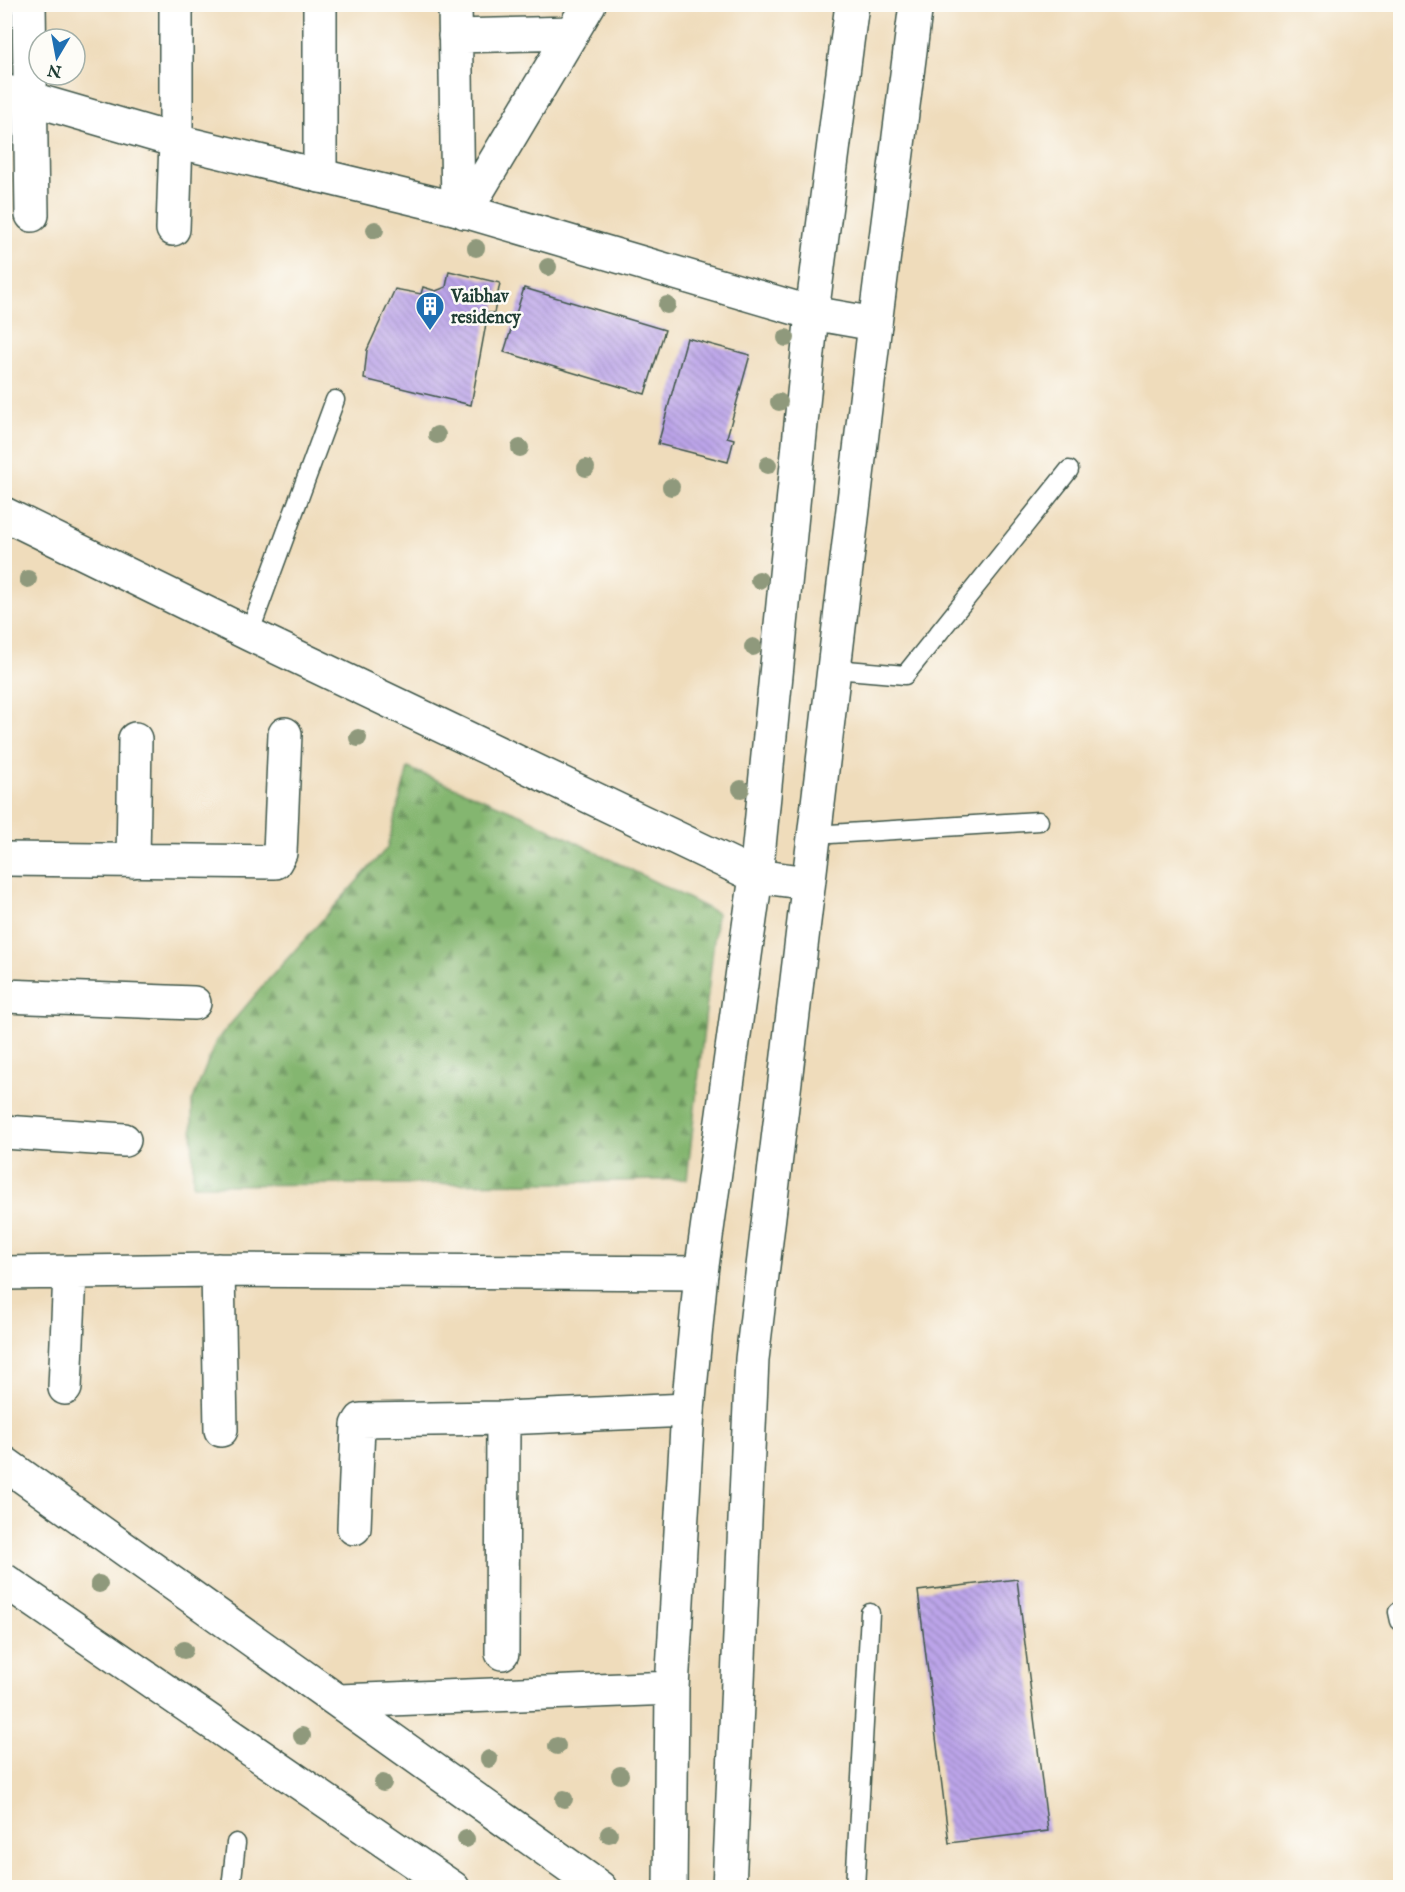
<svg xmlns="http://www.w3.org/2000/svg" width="1405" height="1892" font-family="'IM FELL English',serif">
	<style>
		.forest { fill: url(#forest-firs); stroke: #527a52; stroke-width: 1.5 }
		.building { fill: url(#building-back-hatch) }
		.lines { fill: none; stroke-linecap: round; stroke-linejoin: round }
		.lane-casing { stroke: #3e5548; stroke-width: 21 }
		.street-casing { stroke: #3e5548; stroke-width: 36 }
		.secondary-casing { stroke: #3e5548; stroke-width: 36 }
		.lane { stroke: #fff; stroke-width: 18 }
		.street { stroke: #fff; stroke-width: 33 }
		.secondary { stroke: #fff; stroke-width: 33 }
		.tree { fill: #8f997b }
		.labels { text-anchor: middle; stroke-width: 5; stroke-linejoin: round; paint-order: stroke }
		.poi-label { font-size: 18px; font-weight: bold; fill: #1f3d34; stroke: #fdfcf7; text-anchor: start }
	</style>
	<defs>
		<pattern id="forest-firs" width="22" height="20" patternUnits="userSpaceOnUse" patternTransform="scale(1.5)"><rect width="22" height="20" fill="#84b66f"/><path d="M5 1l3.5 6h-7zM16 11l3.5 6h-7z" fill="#6b955c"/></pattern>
		<pattern id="building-back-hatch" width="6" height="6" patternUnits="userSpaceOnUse" patternTransform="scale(1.5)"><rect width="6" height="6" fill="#bca4e9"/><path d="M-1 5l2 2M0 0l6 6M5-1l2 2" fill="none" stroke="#9887be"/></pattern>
	</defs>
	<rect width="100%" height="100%" fill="#fdfcf7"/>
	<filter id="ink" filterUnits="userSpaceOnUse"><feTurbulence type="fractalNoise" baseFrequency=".0167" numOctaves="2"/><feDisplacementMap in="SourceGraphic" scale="12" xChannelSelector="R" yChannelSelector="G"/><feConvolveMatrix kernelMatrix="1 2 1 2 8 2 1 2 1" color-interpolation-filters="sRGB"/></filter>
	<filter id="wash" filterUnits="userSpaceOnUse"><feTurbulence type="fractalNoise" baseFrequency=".008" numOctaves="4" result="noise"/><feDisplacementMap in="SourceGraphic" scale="24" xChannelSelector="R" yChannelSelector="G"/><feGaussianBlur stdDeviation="1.35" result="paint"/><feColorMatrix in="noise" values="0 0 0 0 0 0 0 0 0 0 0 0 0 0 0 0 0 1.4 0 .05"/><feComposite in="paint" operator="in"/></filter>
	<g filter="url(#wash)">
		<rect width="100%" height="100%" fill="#efdcbb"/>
		<path class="forest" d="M408 768 522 815 717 913 687 1179 551 1183 193 1185 192 1102 216 1041 269 979 387 848Z"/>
		<g id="blocks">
			<path class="building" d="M449 271 500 283 494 313H488L471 405 364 379 367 350 395 289 421 294 423 287 436 291 446 287Z
				M524 288 665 330 645 394 504 352Z
				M687 338 750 355 727 437 734 439 728 462 658 444Z
				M1017 1579 1048 1831 949 1843 918 1591Z"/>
		</g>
	</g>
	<g filter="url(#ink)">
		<use href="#blocks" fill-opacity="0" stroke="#3e5548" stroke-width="1.5"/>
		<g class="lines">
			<g class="lane-casing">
				<path id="lane" d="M249 634 335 400
					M835 669 905 675 1069 470
					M814 835 1039 821
					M1398 1612 1400 1621
					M231 1888 236 1843
					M855 1888 870 1613"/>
			</g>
			<g class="street-casing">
				<path id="street" d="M29 4 32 215
					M455 4 458 209
					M455 36 572 33
					M320 176V4
					M465 212 589 4
					M173 229 176 141V4
					M812 313 875 324
					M4 859 275 862 280 853 285 734
					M133 861 135 739
					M4 996 194 1003
					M4 1132 124 1140
					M218 1270 221 1430
					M4 1273 218 1270 701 1273
					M65 1388 70 1273
					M354 1528 358 1425 361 1420 503 1418 688 1410
					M502 1653 503 1418"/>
			</g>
			<g class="secondary-casing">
				<path id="secondary" d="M4 91 176 141 458 209 812 313
					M4 514 249 634 756 876 808 883
					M4 1463 600 1888
					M4 1580 453 1888
					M340 1701 672 1688
					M670 1888 672 1688 688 1410 701 1273 756 876 812 313 852 4
					M729 1888 752 1359 875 324 916 4"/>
			</g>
			<use href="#lane" class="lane"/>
			<use href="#street" class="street"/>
			<use href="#secondary" class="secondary"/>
		</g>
		<g class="tree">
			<circle cx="375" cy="230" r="9"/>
			<circle cx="476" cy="248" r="9"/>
			<circle cx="548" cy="267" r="9"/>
			<circle cx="667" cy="305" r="9"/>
			<circle cx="786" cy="338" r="9"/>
			<circle cx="779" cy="402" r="9"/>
			<circle cx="437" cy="435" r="9"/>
			<circle cx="520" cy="448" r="9"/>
			<circle cx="768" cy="465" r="9"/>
			<circle cx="586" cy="468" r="9"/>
			<circle cx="671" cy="487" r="9"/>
			<circle cx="28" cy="579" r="9"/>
			<circle cx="759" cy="580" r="9"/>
			<circle cx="753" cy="647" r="9"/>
			<circle cx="358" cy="738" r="9"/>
			<circle cx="741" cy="789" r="9"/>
			<circle cx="99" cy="1584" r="9"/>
			<circle cx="184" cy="1650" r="9"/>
			<circle cx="302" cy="1736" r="9"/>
			<circle cx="557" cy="1746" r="9"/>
			<circle cx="489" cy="1759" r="9"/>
			<circle cx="620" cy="1775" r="9"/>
			<circle cx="383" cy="1783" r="9"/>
			<circle cx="564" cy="1799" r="9"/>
			<circle cx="609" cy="1834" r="9"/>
			<circle cx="466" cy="1839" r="9"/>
		</g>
	</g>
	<defs>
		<g id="building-pin" transform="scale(1.5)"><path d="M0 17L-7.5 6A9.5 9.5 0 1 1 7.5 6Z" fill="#1f6fb2" stroke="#fdfcf7"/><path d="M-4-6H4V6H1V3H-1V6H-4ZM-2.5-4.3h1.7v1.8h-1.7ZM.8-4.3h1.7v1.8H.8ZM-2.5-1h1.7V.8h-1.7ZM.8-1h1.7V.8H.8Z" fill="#fff"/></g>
	</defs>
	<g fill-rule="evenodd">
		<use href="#building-pin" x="430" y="306"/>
	</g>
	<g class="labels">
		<g class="poi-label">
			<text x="451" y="302">Vaibhav<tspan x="451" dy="21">residency</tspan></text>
		</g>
	</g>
	<rect width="1405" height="1892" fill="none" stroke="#fdfcf7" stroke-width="24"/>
	<g transform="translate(57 57) rotate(190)"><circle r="28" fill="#fdfcf7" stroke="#a4b0a9" stroke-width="1.5"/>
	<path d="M0-4.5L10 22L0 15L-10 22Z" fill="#1f6fb2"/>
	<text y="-9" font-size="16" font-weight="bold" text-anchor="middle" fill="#1f3d34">N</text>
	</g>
</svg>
